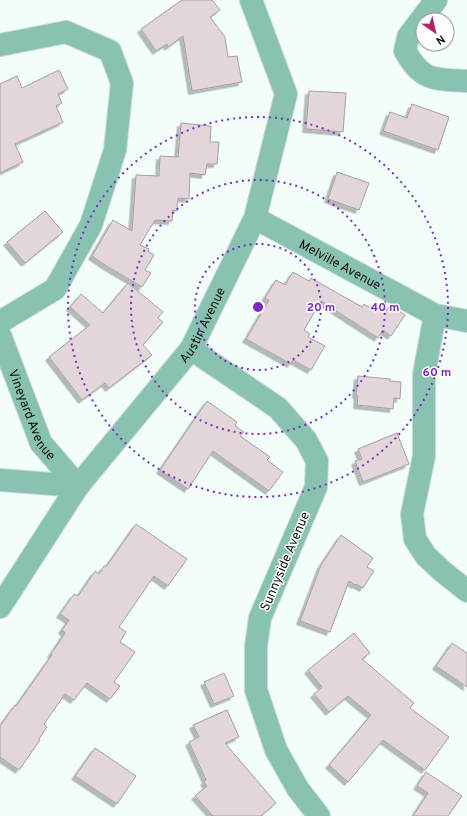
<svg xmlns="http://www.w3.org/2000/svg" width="467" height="816" font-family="Overpass,sans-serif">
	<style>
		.building { fill: #e3d6da; stroke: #a89ca0; filter: url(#shadow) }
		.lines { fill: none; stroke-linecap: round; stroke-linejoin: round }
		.street-casing { stroke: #ccd7d4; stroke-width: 24 }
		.street { stroke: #88c2b2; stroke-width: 22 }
		.ring { fill: none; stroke: #7b2cbf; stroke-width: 2; stroke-dasharray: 2 4 }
		.labels { text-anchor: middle; stroke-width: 3; stroke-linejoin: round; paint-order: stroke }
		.street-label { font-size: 13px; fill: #090d0b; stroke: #fff }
		.centre { fill: #7b2cbf; stroke: #fff; stroke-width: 2 }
		.ring-label { font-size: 12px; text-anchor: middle; font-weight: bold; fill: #7b2cbf; stroke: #fff; stroke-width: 3; stroke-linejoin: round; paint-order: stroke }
	</style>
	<defs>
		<filter id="shadow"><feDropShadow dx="-3.5" dy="3.5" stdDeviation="0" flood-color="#0004"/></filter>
	</defs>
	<rect width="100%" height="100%" fill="#f1fefa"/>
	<path class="building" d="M182 0H212L220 10 210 17 225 37 228 57 237 56 242 82 192 91 183 36 168 47 167 44 156 51 141 29Z
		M59 70 68 89 58 94 62 103 56 106 63 122 15 144 23 162 0 173V84L17 76 22 88Z
		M309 91 346 93 343 132 306 129Z
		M412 104 449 117 438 150 383 131 390 112 407 118Z
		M181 123 211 126 210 142H219L217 164H207L205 175 190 173 189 199 178 198 177 211 173 210 172 221 155 220 140 245 149 249 148 251 154 255 145 270 151 273 142 287 105 265 92 256 113 220 132 231 136 175 159 176 160 156 178 157Z
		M337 172 369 183 359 210 328 199Z
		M45 211 63 232 25 263 7 242Z
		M293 272 309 281 311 278 362 307 364 304 376 312 380 307 386 311 390 305 405 315 391 336 383 330 378 338 321 301 304 330 310 334 308 337 325 346 311 370 293 360 291 364 246 339 269 300 265 298 276 280 285 285Z
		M128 283 163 312 158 318 163 322 143 345 152 355 109 388 105 383 82 400 49 357 90 325 70 307 81 294 103 313Z
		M358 376 390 379V381L401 382 400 399 394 398 393 409 357 405 358 396 356 395Z
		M207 401 237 422 235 426 244 432 240 436 270 457 267 460 283 472 269 491 213 451 188 489 160 470Z
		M397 433 409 464 363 482 355 461 362 459 358 449Z
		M136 524 187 559 168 586 154 576 119 627 126 632 120 642 135 652 114 682 120 686 110 699 87 683 74 700 65 694 44 724 47 727 39 739 40 740 19 770 0 757V726L15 705 16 706 52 655 51 654 65 633 62 630 69 620 60 614 74 594 78 596 95 571 99 574 104 566 106 567Z
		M341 535 373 558 367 567 374 571 363 588 356 584 355 585 349 581 330 632 300 621 321 565Z
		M354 633 370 653 362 659 414 703 410 708 449 737 425 770 383 740 348 782 329 765 371 715 348 696 329 712 314 694 322 687 308 670Z
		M452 643 467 653V687L436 666Z
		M224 673 234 696 214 704 204 682Z
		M227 710 239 737 225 743 276 803 261 816H213L195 796 207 786 204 782 206 780 189 742 199 737 193 725Z
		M95 748 136 776 117 804 75 776Z
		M426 772 462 796 448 816H413L428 793 417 786Z"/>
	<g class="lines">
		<g class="street-casing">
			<g id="street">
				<path d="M436 0 408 37 405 51C410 59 415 68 423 73 433 81 454 80 467 81"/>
				<path d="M0 45 66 32 110 51 122 83 115 150 91 225 55 289 0 322"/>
				<path id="s1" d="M255 218 435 315 467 321"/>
				<path d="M435 315 424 374V456L412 514 415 539 426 556 442 571 467 591"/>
				<path id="s2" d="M0 335 41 443 78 486"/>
				<path d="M191 349 278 408 306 440 317 461 316 487 260 618 256 646V690L276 750 298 789 319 816"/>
				<path d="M0 480 78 486"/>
				<path id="s3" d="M0 607 78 486 191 349 255 218 286 94 251 0"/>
			</g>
		</g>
		<use href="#street" class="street"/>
	</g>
	<g class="ring">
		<circle cx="258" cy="307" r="63"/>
		<circle cx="258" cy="307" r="127"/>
		<circle cx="258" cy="307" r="190"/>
	</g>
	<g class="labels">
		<g class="street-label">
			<text dy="5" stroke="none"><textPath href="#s1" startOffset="97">Melville Avenue</textPath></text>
			<text dy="5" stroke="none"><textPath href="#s3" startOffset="348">Austin Avenue</textPath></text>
			<text dy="5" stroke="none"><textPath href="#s2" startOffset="86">Vineyard Avenue</textPath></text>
			<text transform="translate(284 561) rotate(-67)" y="5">Sunnyside Avenue</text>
		</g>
	</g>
	<circle cx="258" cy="307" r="6" class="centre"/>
	<g class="ring-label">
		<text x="321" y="311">20 m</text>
		<text x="385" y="311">40 m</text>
		<text x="437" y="376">60 m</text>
	</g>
	<g transform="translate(435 32) rotate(146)"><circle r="19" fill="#ffffff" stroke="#9d9e9d"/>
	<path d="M0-3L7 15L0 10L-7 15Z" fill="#b02768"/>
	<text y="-6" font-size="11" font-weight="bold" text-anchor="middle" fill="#090d0b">N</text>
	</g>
</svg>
